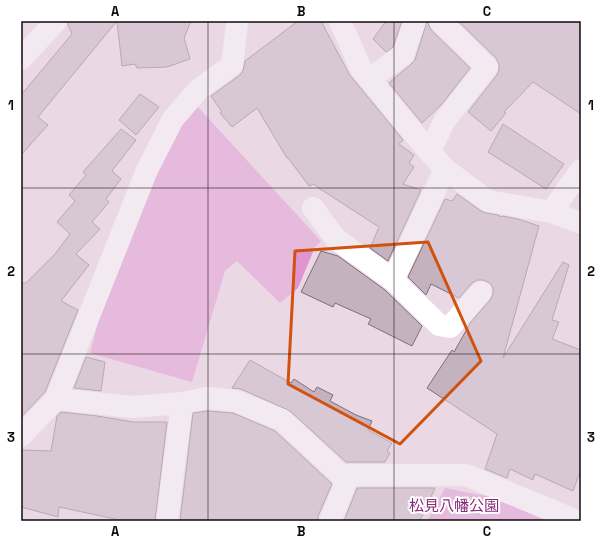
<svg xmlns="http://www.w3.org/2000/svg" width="602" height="542" font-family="'Space Grotesk','Noto Sans JP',sans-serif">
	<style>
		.green { fill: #e294d1 }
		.building { fill: #c4b2bf; stroke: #7d6e79 }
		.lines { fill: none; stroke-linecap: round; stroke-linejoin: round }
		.minor { stroke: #fff; stroke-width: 22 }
		.marked { fill: none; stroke: #d2510c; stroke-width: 3; stroke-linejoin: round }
		.grid { fill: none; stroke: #100a0e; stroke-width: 1; stroke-opacity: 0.55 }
		.labels { text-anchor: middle; stroke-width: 4; stroke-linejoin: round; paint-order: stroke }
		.park-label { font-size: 15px; fill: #872c77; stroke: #fff }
		.neatline { fill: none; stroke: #100a0e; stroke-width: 1.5 }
		.grid-label { font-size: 13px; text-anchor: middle; font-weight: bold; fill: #100a0e }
	</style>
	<rect width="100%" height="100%" fill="#ead8e5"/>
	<path class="green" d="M197 106 321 241 315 247 298 288 280 303 237 261 225 271 192 382 90 353 109 280 168 139Z
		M445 488 496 498 552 521H427Z"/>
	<path class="building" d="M68 21H117L38 117 48 125 21 155V95L72 34 68 25Z
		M117 21H191L184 38 190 59 167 67 137 68 135 64 122 66Z
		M298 21H321L349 74 403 140 399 144 414 155 409 163 414 167 403 184 421 190 388 261 370 248 379 227 317 187 314 184 309 186 288 158H287L257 108 232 127 220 113 222 112 211 96 240 75 243 71 245 61Z
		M386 21H402L393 47 386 52 373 39Z
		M427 21 431 30 470 68 442 104 422 123 389 83 410 65 415 60Z
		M458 21H581V114L533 82 504 112 506 113 491 131 468 112 497 75 499 70V64L496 58Z
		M140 94 159 107 136 135 119 120Z
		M503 124 564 164 546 189 488 152Z
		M121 129 136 140 112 171 121 179 106 199 109 202 92 222 100 229 76 254 89 265 61 301 78 310 45 392 21 417V283H26L55 254 70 234 57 222 75 201 69 195 86 175 83 172Z
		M457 194 481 211 486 213 498 215 501 217 502 216 518 219 539 226 503 358 563 262 569 265 552 320 559 322 552 339 581 350V469L573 491 535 474 533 480 510 469 507 478 485 469 497 434 427 388 452 350 454 352 471 322 490 300 493 294V288L490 283 483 280H477L472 283 459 298 431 284 426 295 408 277 445 199 452 201Z
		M321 251 338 256 385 290 422 326 412 346 368 324 371 319 335 303 333 307 301 292Z
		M86 357 105 362 101 391 74 388Z
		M250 360 291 383 294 379 314 392 317 387 333 395 330 401 356 415 372 421 368 430 392 443 387 451 390 453 385 462H346L290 411 241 389 232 388Z
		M208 411 233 413 275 431 332 484 318 516V521H180L193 413Z
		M61 412 97 416 134 422H167L155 521H115V519L59 507 58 517 21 507V450L51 451 57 416Z
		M357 488H435L420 521H344Z"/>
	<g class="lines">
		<path class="minor" d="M340 21 361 69 426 148 445 169 488 201 551 212 581 223
			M21 59 56 21
			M369 79 403 55 415 21
			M430 151 445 120 487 67 440 21
			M313 208 336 239 393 280 439 325 450 327 481 292
			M551 212 581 170
			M393 280 445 169
			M56 399 147 170 173 119 198 90 232 65 237 24
			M21 436 56 399 132 407 182 403 207 398 236 401 282 420 341 475H466L577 521
			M167 521 182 403
			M330 521 349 475"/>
	</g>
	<path d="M0 0H602V542H0ZM428 242 481 361 400 444 288 384 295 251Z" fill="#ead8e5" fill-opacity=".55" fill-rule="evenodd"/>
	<path class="marked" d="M428 242 481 361 400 444 288 384 295 251Z"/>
	<path class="grid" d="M208 21V521M394 21V521M21 188H581M21 354H581"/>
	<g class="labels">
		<g class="park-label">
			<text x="454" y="511">松見八幡公園</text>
		</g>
	</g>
	<rect width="602" height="542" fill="none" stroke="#ffffff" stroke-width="44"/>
	<rect x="22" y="22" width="558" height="498" class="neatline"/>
	<g class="grid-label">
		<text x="115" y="16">A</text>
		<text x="301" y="16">B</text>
		<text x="487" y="16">C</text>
		<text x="11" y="110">1</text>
		<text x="591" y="110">1</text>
		<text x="11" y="276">2</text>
		<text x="591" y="276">2</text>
		<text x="11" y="442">3</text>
		<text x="591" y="442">3</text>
		<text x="115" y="536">A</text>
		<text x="301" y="536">B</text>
		<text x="487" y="536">C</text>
	</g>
</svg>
